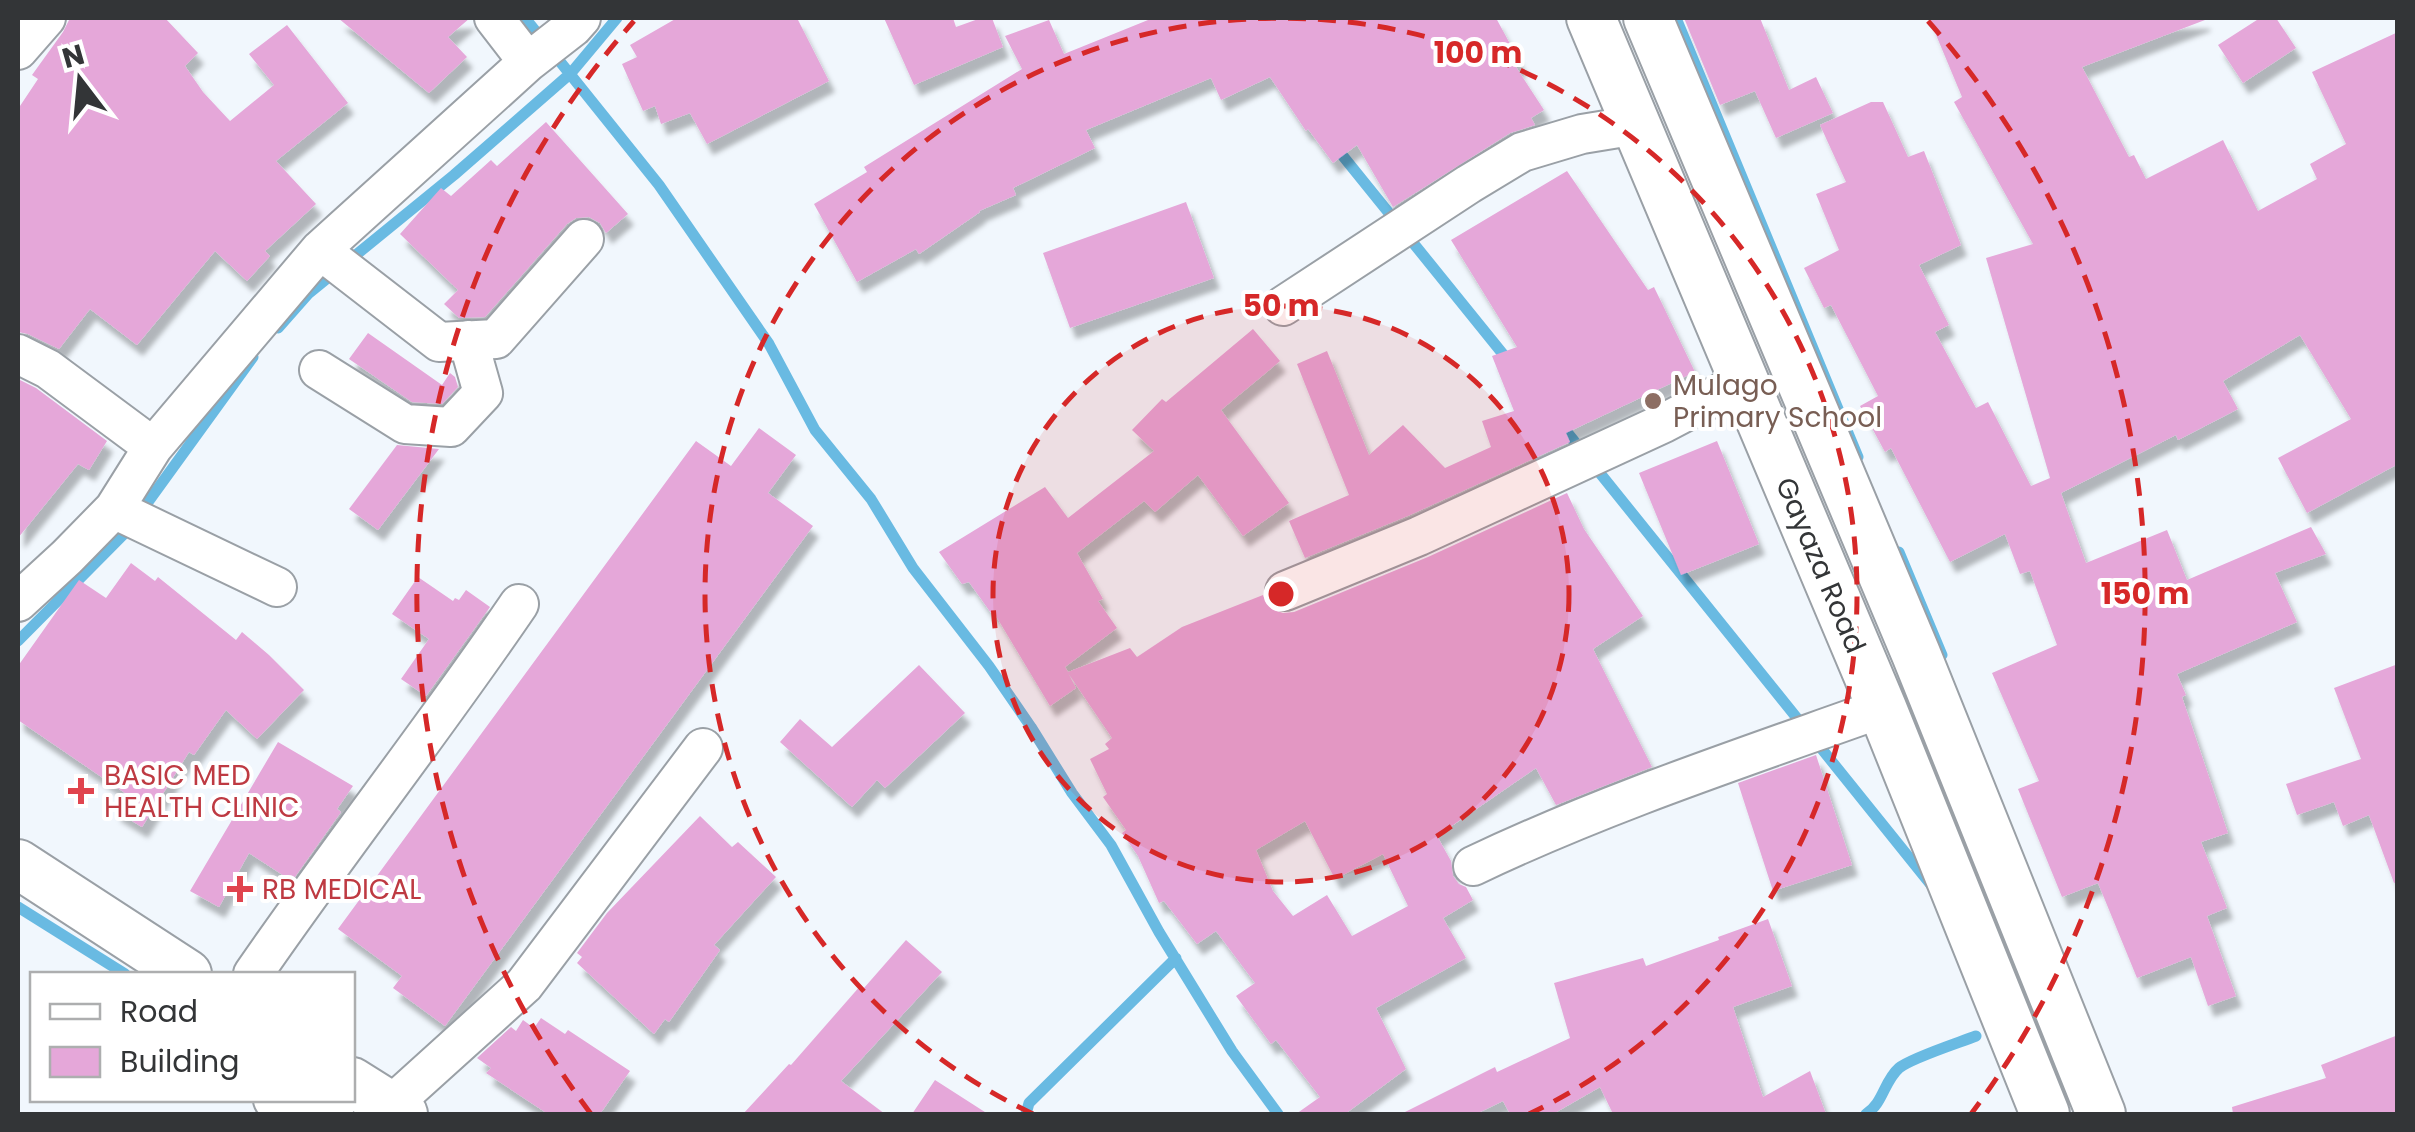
<svg xmlns="http://www.w3.org/2000/svg" width="2415" height="1132" font-family="Poppins,sans-serif">
	<style>
		.lines { fill: none; stroke-linecap: round; stroke-linejoin: round }
		.stream { stroke: #69bae2; stroke-width: 11 }
		.building { fill: #e5a7d9; fill-rule: evenodd; filter: url(#shadow) }
		.minor-casing { stroke: #9aa0a6; stroke-width: 42 }
		.major-casing { stroke: #9aa0a6; stroke-width: 52 }
		.minor { stroke: #fff; stroke-width: 38 }
		.major { stroke: #fff; stroke-width: 48 }
		.ring { fill: none; stroke: #d62828; stroke-width: 5; stroke-dasharray: 18 12 }
		.education-dot { fill: #8d6e63; stroke: #fff; stroke-width: 4 }
		.health-dot { fill: #e0444e; stroke: #fff; stroke-width: 4 }
		.labels { text-anchor: middle; stroke-width: 8; stroke-linejoin: round; paint-order: stroke }
		.education-label { font-size: 28px; fill: #785e54; stroke: #fff; text-anchor: start }
		.street-label { font-size: 28px; fill: #333537; stroke: #fff }
		.health-label { font-size: 28px; fill: #be3a42; stroke: #fff; text-anchor: start }
		.centre { fill: #d62828; stroke: #fff; stroke-width: 5 }
		.ring-label { font-size: 30px; text-anchor: middle; font-weight: bold; fill: #d62828; stroke: #fff; stroke-width: 8; stroke-linejoin: round; paint-order: stroke }
	</style>
	<defs>
		<filter id="shadow"><feDropShadow dx="6" dy="11" stdDeviation="2.5" flood-color="#0004"/></filter>
	</defs>
	<rect width="100%" height="100%" fill="#f1f7fd"/>
	<g class="lines">
		<path class="stream" d="M525 18 659 185 769 344 815 430 871 499 913 568 989 666 1031 727 1072 793 1111 845 1159 932 1232 1051 1278 1114
			M1676 18 1858 457
			M1334 145 1511 364
			M278 328 308 294 454 175 571 73 617 18
			M1558 421 1932 886
			M1899 552 1942 655
			M18 641 127 531 253 357
			M18 907 125 974
			M2016 989 2042 1022
			M1026 1114 1029 1103 1176 958
			M1866 1114C1883 1104 1884 1081 1899 1068 1911 1058 1958 1043 1976 1036"/>
	</g>
	<path class="building" d="M70 18H165L198 53 185 66 203 92 230 121 274 85 249 54 287 25 348 103 276 161 316 204 265 251 270 256 247 281 215 251 137 345 90 309 59 349 28 334 18 332V109L38 79 32 75 63 32Z
		M338 18H470L448 37 467 57 429 93Z
		M677 18H797L829 81 707 144 690 113 661 124 655 106 643 111 622 64 637 57 630 45Z
		M884 18H953L956 27 981 18H992L1003 47 914 85Z
		M1153 18H1496L1521 64 1516 67 1544 110 1531 118 1535 125 1510 133 1393 207 1357 145 1333 163 1308 129 1306 131 1270 77 1221 100 1211 78 1086 130 1095 148 1013 188 1016 195 979 211 980 212 919 254 916 249 857 282 814 204 867 172 864 167 1022 69 1005 36 1049 20 1064 54Z
		M1684 18H1760L1789 90 1816 77 1833 113 1776 138 1755 91 1720 105Z
		M1929 18H2204L2205 20 2082 67 2129 157 2134 155 2146 179 2223 140 2258 211 2317 179 2310 164 2346 144 2312 72 2398 32V464L2307 513 2278 458 2351 419 2300 335 2223 381 2238 409 2178 440 2176 435 2061 493 2086 563 2167 530 2187 580 2311 527 2326 554 2275 573 2297 622 2177 674 2186 695 2182 697 2228 833 2201 842 2227 908 2207 916 2236 996 2208 1006 2191 957 2137 978 2098 883 2062 897 2018 789 2039 781 1992 673 2057 645 2030 571 2020 574 2005 534 1950 562 1891 448 1885 452 1860 406 1878 396 1831 305 1824 308 1804 268 1839 250 1816 194 1846 182 1820 125 1871 102H1883L1908 157 1924 151 1961 245 1919 265 1949 325 1935 332 1976 408 1988 402 2031 486 2050 478 1986 258 2033 244 1954 102 1962 97Z
		M2260 18H2276L2296 48 2243 83 2218 45Z
		M546 122 628 214 606 233 600 223 589 217 576 218 567 224 485 317 459 318 444 304 458 290 400 234 441 188 451 196 491 160 497 166Z
		M1567 171 1648 290 1654 287 1695 372 1566 433 1570 442 1410 515 1305 558 1289 521 1349 495 1297 364 1327 351 1369 455 1403 425 1445 468 1491 447 1482 421 1514 411 1492 356 1517 347 1451 240Z
		M1186 202 1214 278 1070 328 1043 253Z
		M1253 329 1280 361 1221 410 1289 503 1243 536 1198 475 1155 512 1144 501 1077 553 1103 599 1098 601 1117 628 1065 667 1068 672 1130 648 1137 657 1182 627 1263 595 1265 600 1272 609 1283 613 1294 612 1428 557 1567 493 1584 529 1643 616 1593 649 1652 767 1556 805 1536 768 1437 836 1451 861 1453 876 1459 884 1466 887 1473 900 1443 918 1466 958 1376 1008 1406 1069 1345 1114H1296L1320 1097 1276 1040 1271 1044 1236 996 1255 983 1216 931 1197 944 1164 901 1159 903 1138 856 1122 833 1126 830 1103 797 1107 794 1090 759 1109 749 1105 744 1112 738 1068 673 1076 688 1050 706 993 611 991 613 969 582 962 584 939 552 1045 487 1068 518 1154 451 1132 430 1162 399 1166 402ZM1305 821 1335 879 1383 854 1408 906 1352 936 1327 895 1293 916 1273 891 1256 850Z
		M368 333 442 385 450 373 455 377 458 387 442 404 412 402 349 359Z
		M18 379 36 388 107 441 89 470 78 464 18 538Z
		M759 428 796 455 768 493 813 526 445 1026 393 988 402 976 338 929 696 441 731 466Z
		M1717 441 1759 544 1681 575 1639 473Z
		M397 445 439 449 378 530 349 509Z
		M131 563 155 581 158 577 236 640 242 632 269 655 304 690 257 739 226 710 194 755 189 752 142 827 114 810 125 793 18 720V666L79 580 106 598Z
		M418 577 453 601 455 598 459 600 466 590 490 607 426 696 401 679 429 639 392 614Z
		M2398 664V882L2394 883 2369 815 2343 826 2334 802 2297 815 2286 784 2361 759 2334 688Z
		M919 665 965 713 885 788 877 780 852 807 780 742 800 719 832 747Z
		M278 742 353 786 337 809 341 812 292 881 249 853 219 907 190 891Z
		M1816 755 1852 865 1773 891 1738 783Z
		M700 816 732 847 738 842 776 877 714 945 720 950 669 1022 665 1019 654 1034 577 963 582 957 577 953 607 913Z
		M1768 919 1792 986 1733 1007 1763 1097 1810 1071 1826 1114H1613L1600 1087 1553 1114H1510L1503 1101 1476 1114H1401L1495 1067 1497 1072 1570 1038 1554 983 1643 958 1646 966 1719 940 1718 937Z
		M906 940 942 972 841 1081 885 1114H743L789 1064 791 1065 861 985 864 988Z
		M541 1018 565 1034 568 1030 630 1071 600 1114H548L486 1073 491 1068 477 1058 511 1027 516 1031 523 1020 534 1028Z
		M2398 1035V1114H2233L2232 1107 2326 1078 2321 1065Z
		M935 1080 988 1114H912Z"/>
	<g class="lines">
		<g class="minor-casing">
			<path id="minor" d="M494 18 528 62
				M18 50 46 18
				M320 250 439 342 496 339 584 239
				M1283 306 1469 184 1522 152 1582 134 1637 125
				M18 354 48 369 153 447
				M319 370 405 424 451 427 483 393 468 340
				M114 509 277 587
				M1285 591 1419 536 1664 423 1744 381
				M18 602 67 557 114 509 153 447 320 250 528 62 573 27 581 18
				M1473 866C1605 803 1745 757 1882 708
				M253 974C339 849 434 729 519 604
				M273 1100 297 1114
				M390 1106 524 985 703 748
				M327 1114 338 1100"/>
		</g>
		<g class="major-casing">
			<path id="major" d="M1591 18 1882 708 2045 1114
				M1648 18 1916 654 2101 1114
				M18 864 187 974
				M352 1082 403 1114"/>
		</g>
		<use href="#minor" class="minor"/>
		<use href="#major" class="major"/>
	</g>
	<circle cx="1281" cy="594" r="288" fill="#d62828" fill-opacity=".12"/>
	<g class="ring">
		<circle cx="1281" cy="594" r="288"/>
		<path d="M1033 1114A576 576 0 1 1 1529 1114"/>
		<path d="M591 1114A864 864 0 0 1 634 21M1928 21A864 864 0 0 1 1971 1114"/>
	</g>
	<circle class="education-dot" cx="1653" cy="401" r="10"/>
	<g class="health-dot">
		<path d="M76 776h10v10h10v10h-10v10h-10v-10h-10v-10h10z"/>
		<path d="M235 874h10v10h10v10h-10v10h-10v-10h-10v-10h10z"/>
	</g>
	<g class="labels">
		<g class="education-label">
			<text x="1673" y="395">Mulago<tspan x="1673" dy="32">Primary School</tspan></text>
		</g>
		<g class="street-label">
			<text transform="translate(1821 565) rotate(67)" y="10">Gayaza Road</text>
		</g>
		<g class="health-label">
			<text x="104" y="785">BASIC MED<tspan x="104" dy="32">HEALTH CLINIC</tspan></text>
			<text x="262" y="899">RB MEDICAL</text>
		</g>
	</g>
	<circle cx="1281" cy="594" r="15" class="centre"/>
	<g class="ring-label">
		<text x="1478" y="63">100 m</text>
		<text x="1281" y="316">50 m</text>
		<text x="2145" y="604">150 m</text>
	</g>
	<rect width="2415" height="1132" fill="none" stroke="#333537" stroke-width="40"/>
	<rect x="30" y="972" width="325" height="130" fill="#ffffff" stroke="#adaeaf" stroke-width="2.5"/>
	<rect x="50" y="1004" width="50" height="15" fill="#ffffff" stroke="#adaeaf" stroke-width="2.5"/>
	<text x="120" y="1022" font-size="30" fill="#333537">Road</text>
	<rect x="50" y="1047" width="50" height="30" fill="#e5a7d9" stroke="#adaeaf" stroke-width="2.5"/>
	<text x="120" y="1072" font-size="30" fill="#333537">Building</text>
	<g transform="translate(80 80) rotate(344)" stroke="#ffffff" stroke-width="8" paint-order="stroke">
	<path d="M0-8L18 38L0 25L-18 38Z" fill="#333537"/>
	<text y="-15" font-size="28" font-weight="bold" text-anchor="middle" fill="#333537">N</text>
	</g>
</svg>
